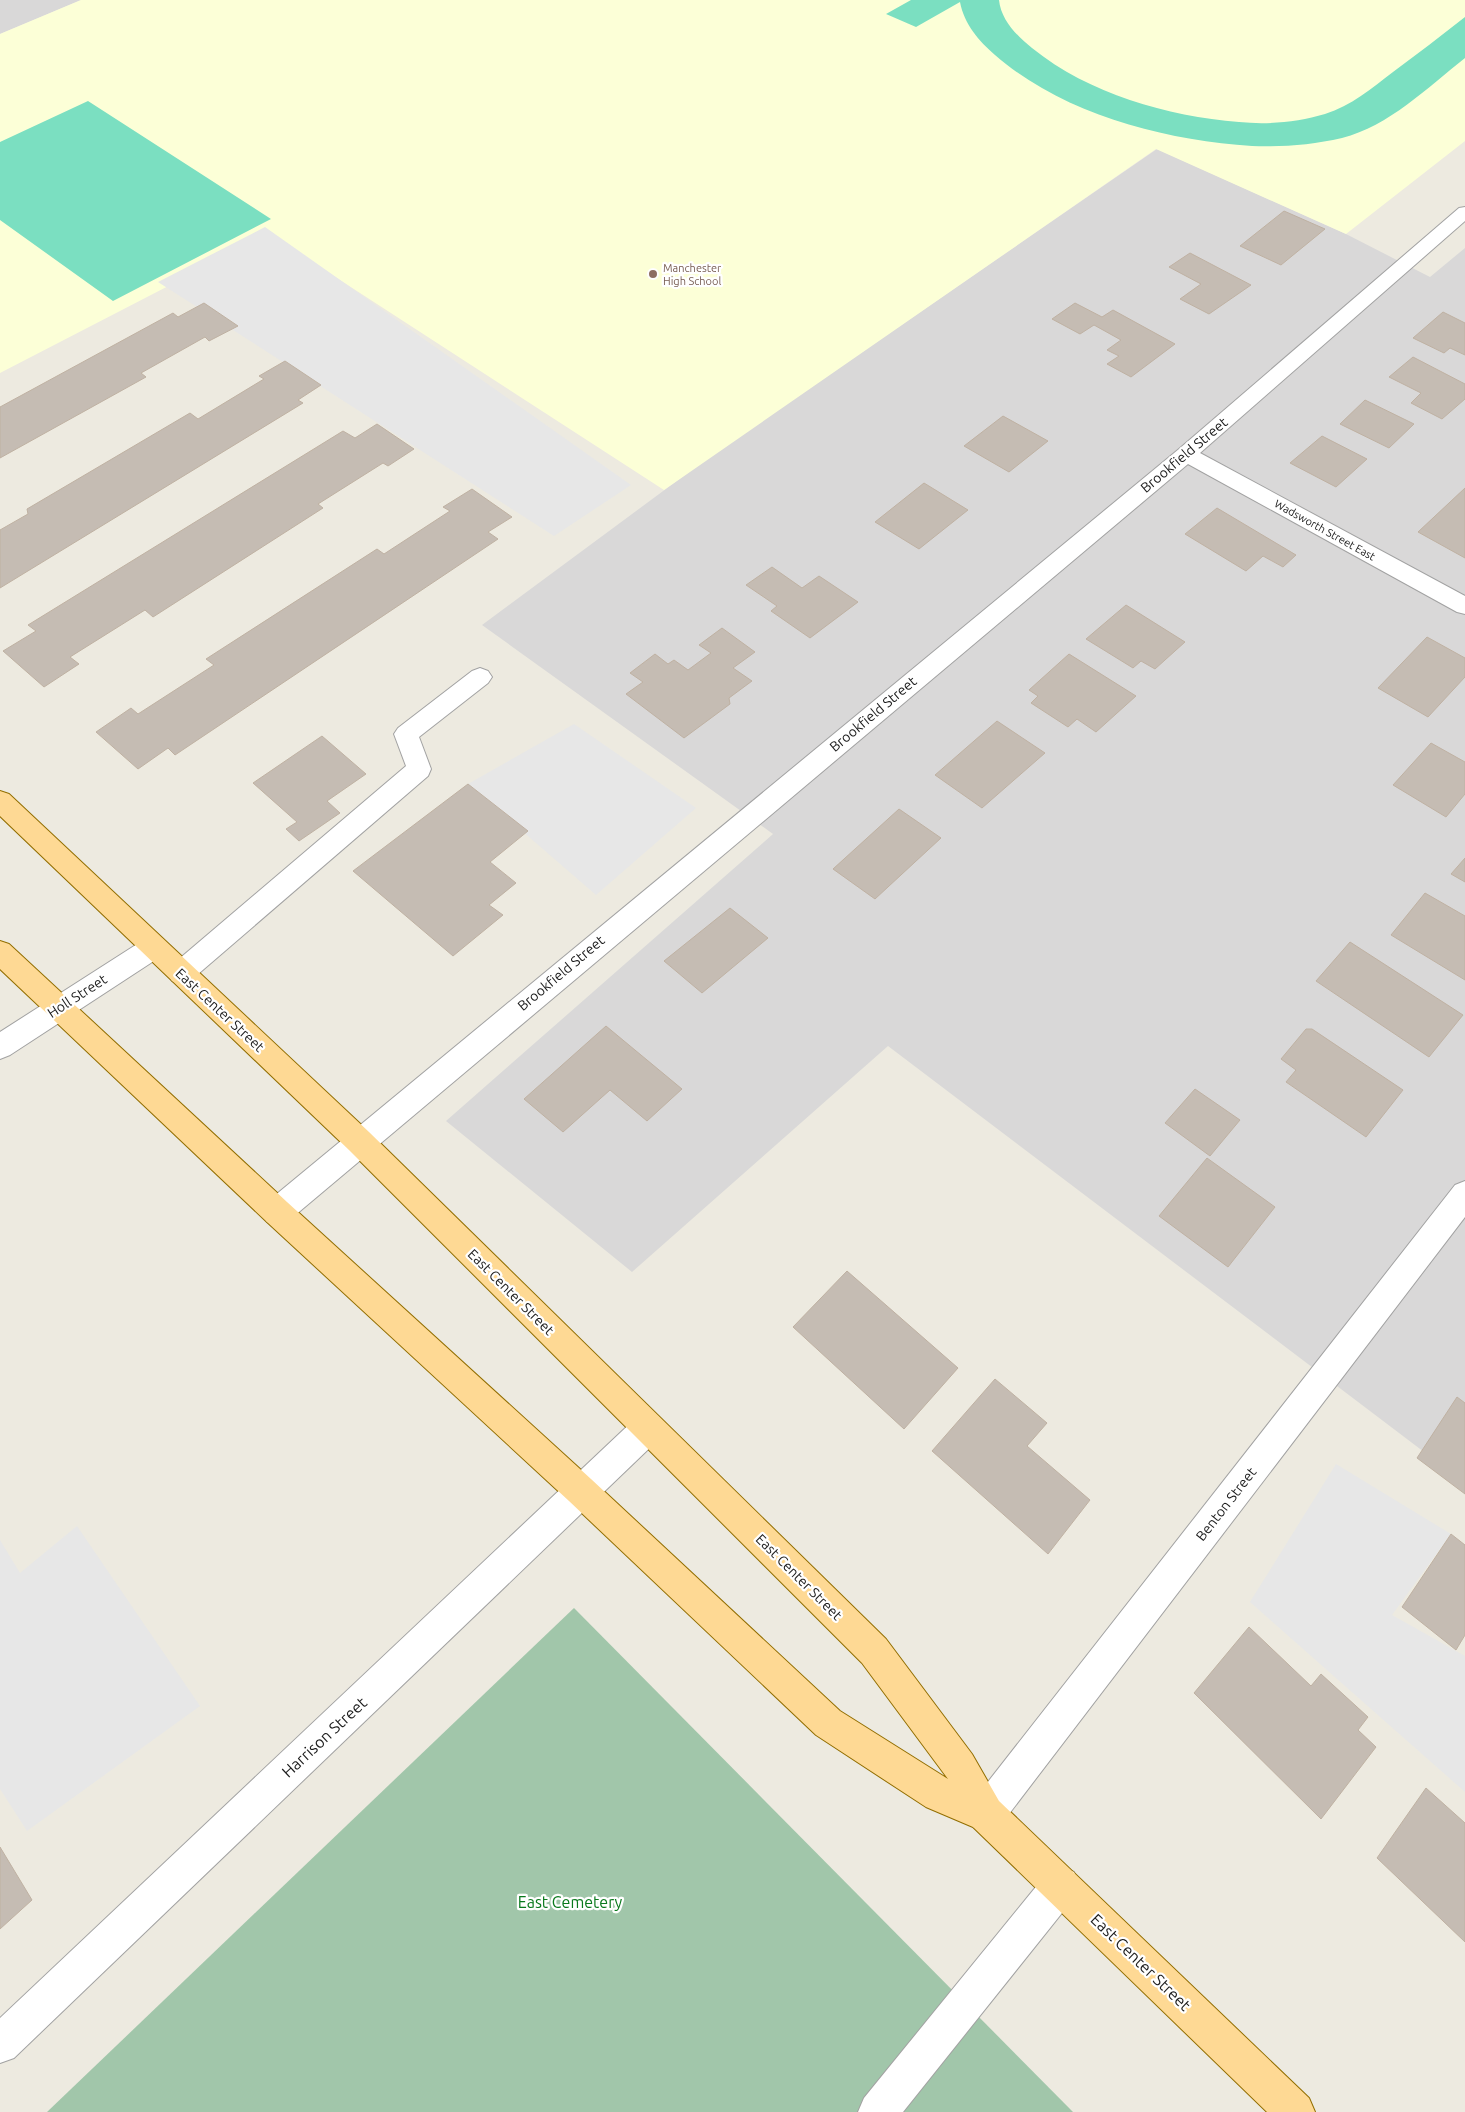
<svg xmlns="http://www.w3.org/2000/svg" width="1465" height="2112" font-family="Ubuntu,sans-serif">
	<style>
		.residential { fill: #d9d8d8 }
		.education { fill: #fcffd7 }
		.cemetery { fill: #a1c6aa }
		.pitch { fill: #7bdfc1 }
		.parking { fill: #e7e7e7 }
		.building { fill: #c5bcb3; stroke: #bfb1a2 }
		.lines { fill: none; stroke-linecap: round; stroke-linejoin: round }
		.minor-casing { stroke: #a2a2a2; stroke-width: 2 }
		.major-casing { stroke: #926e00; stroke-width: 2 }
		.minor { fill: #fff; fill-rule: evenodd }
		.major { fill: #fed994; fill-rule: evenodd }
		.education-dot { fill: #8d6e63; stroke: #fff; stroke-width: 2 }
		.labels { text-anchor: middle; stroke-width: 4.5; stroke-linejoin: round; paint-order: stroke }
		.far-education-label { font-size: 11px; fill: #785e54; stroke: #fff; text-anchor: start }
		.far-street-label { font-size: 11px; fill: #1b1b1b; stroke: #fff }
		.street-label { font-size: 14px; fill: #1b1b1b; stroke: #fff }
		.near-street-label { font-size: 16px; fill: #1b1b1b; stroke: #fff }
		.near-park-label { font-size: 16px; fill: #09791c; stroke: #fff }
	</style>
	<rect width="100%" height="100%" fill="#edeae0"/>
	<path class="residential" d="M0 0H81L0 34Z
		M1157 149 1346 234 1430 277 1465 248V1483L888 1046 632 1272 446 1121 773 834 482 625 701 463Z"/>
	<path class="education" d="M81 0H1465V141L1346 234 1156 149 664 490 269 234 0 373V34Z"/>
	<path class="cemetery" d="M574 1608 1073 2112H47Z"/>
	<path class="pitch" d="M911 0H999C1001 20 1017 36 1032 48 1089 94 1167 116 1239 122 1268 125 1298 122 1325 114 1351 106 1372 88 1393 72 1417 54 1441 36 1465 17V58C1427 88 1389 126 1342 138 1312 145 1282 147 1252 146 1163 140 1063 114 995 55 979 41 964 24 960 2L916 27 886 14Z
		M88 101 271 219 113 301 0 220V142Z"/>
	<path class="parking" d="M265 227 631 485 554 536 158 282Z
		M574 724 696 808 596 895 468 784Z
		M1336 1464 1451 1534 1392 1615 1465 1656V1792L1250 1602Z
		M77 1526 200 1706 27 1831 0 1789V1540L20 1573Z"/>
	<path class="building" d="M1284 211 1325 229 1281 265 1240 246Z
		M1190 253 1251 285 1209 314 1180 299 1201 284 1169 267Z
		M204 303 238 326 209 341 205 337 141 373 146 377 0 458V407L173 313 178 317Z
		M1075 303 1102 317 1113 310 1175 344 1131 377 1107 364 1119 356 1107 350 1121 340 1094 325 1080 334 1052 319Z
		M1443 312 1465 323V355L1450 348 1444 353 1413 338Z
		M1413 357 1465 384V399L1442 419 1411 403 1421 393 1389 377Z
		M285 361 321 385 298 400 303 403 0 588V530L28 514 27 509 190 413 198 419 264 379 259 376Z
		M1365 400 1414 424 1389 448 1340 424Z
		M1003 416 1048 441 1009 472 964 446Z
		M377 424 414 449 388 466 383 463 318 504 323 508 153 617 145 610 70 657 79 664 44 687 3 651 36 631 28 625 343 431 355 438Z
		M1322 436 1367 459 1336 487 1290 463Z
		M924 483 968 510 919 549 875 522Z
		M1465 488V558L1418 532Z
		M472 489 512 517 488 532 498 539 175 755 168 748 138 769 96 732 131 708 138 714 214 665 206 659 377 549 384 554 450 511 443 507Z
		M1217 508 1296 555 1283 567 1263 556 1246 571 1185 534Z
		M772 567 802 588 819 576 858 602 810 638 771 611 777 606 746 585Z
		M1126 605 1185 642 1155 669 1141 661 1133 668 1086 639Z
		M722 628 755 652 733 668 752 681 729 698 730 704 684 738 626 694 643 682 630 673 655 654 668 664 674 660 688 670 711 653 699 645Z
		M1427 637 1465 658V677L1428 717 1378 688Z
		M1069 654 1136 696 1096 732 1077 719 1068 727 1031 703 1038 696 1029 690Z
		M997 721 1045 753 982 808 935 775Z
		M322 736 366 774 327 801 340 813 299 841 286 829 297 822 253 783Z
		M1431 743 1465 762V794L1446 817 1393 785Z
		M468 784 528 831 490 862 516 883 489 905 503 915 453 956 353 871Z
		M899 809 941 838 875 899 833 869Z
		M1465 858V882L1451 874Z
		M1425 893 1465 916V980L1391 935Z
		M730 908 768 938 702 993 664 961Z
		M1350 942 1463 1015 1429 1057 1316 981Z
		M606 1026 682 1089 647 1121 610 1090 563 1132 524 1099Z
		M1306 1029H1312L1403 1090 1366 1137 1286 1082 1296 1070 1281 1059Z
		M1195 1089 1240 1120 1210 1156 1165 1123Z
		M1207 1158 1275 1207 1228 1267 1159 1216Z
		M847 1271 958 1368 904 1429 793 1327Z
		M995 1379 1047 1423 1027 1446 1090 1500 1048 1554 932 1451Z
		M1457 1397 1465 1403V1494L1417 1458Z
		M1451 1534 1465 1545V1635L1456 1650 1402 1607Z
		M1249 1627 1311 1686 1321 1674 1368 1717 1358 1730 1376 1747 1321 1819 1194 1693Z
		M1426 1788 1465 1823V1942L1377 1858Z
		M0 1847 32 1900 0 1929Z"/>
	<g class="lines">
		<g class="minor-casing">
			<path id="minor" d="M1465 207V221L1200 453 1465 596V614L1457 612 1188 464 287 1222 277 1225 267 1222 262 1212 267 1202 1179 449 1459 208Z
				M480 668 488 671 492 677 488 683 419 737 431 769 428 776 190 981 181 984 172 981 168 973 172 965 406 766 394 734 398 728 472 671Z
				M154 936 163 939 167 947 163 955 10 1055 0 1059V1032L145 939Z
				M1465 1181V1217L999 1827 986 1832 973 1827 968 1814 973 1801 1455 1185Z
				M648 1412 659 1417 664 1428 659 1439 14 2058 0 2063V2018L637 1417Z
				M1061 1867 1074 1872 1079 1885 1074 1898 903 2112H858L864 2098 1048 1872Z"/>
		</g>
		<g class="major-casing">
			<path id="major" d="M0 791 9 794 369 1132 886 1639 972 1754 999 1801 1309 2098 1315 2112H1267L973 1827 926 1807 816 1735 569 1501 267 1222 0 969V941L9 944 287 1202 591 1479 840 1711 948 1779 862 1663 349 1150 0 816Z"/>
		</g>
		<use href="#minor" class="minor"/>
		<use href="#major" class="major"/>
	</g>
	<circle class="education-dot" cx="653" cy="274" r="5"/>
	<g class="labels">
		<g class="far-education-label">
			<text x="663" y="272">Manchester<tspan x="663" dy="13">High School</tspan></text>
		</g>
		<g class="far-street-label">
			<text transform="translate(1325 530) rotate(29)" y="4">Wadsworth Street East</text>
		</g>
		<g class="street-label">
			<text transform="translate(1184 455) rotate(-40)" y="5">Brookfield Street</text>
			<text transform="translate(873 714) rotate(-40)" y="5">Brookfield Street</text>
			<text transform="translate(561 973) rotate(-40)" y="5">Brookfield Street</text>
			<text transform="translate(77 996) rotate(-33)" y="5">Holl Street</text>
			<text transform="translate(220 1010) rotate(43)" y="5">East Center Street</text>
			<text transform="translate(511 1292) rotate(45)" y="5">East Center Street</text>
			<text transform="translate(1226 1504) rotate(-52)" y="5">Benton Street</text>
			<text transform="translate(799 1577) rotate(45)" y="5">East Center Street</text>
		</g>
		<g class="near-street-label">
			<text transform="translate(324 1737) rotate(-43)" y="6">Harrison Street</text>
			<text transform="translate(1141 1962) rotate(44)" y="6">East Center Street</text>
		</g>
		<g class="near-park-label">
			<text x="570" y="1908">East Cemetery</text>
		</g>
	</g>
</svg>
